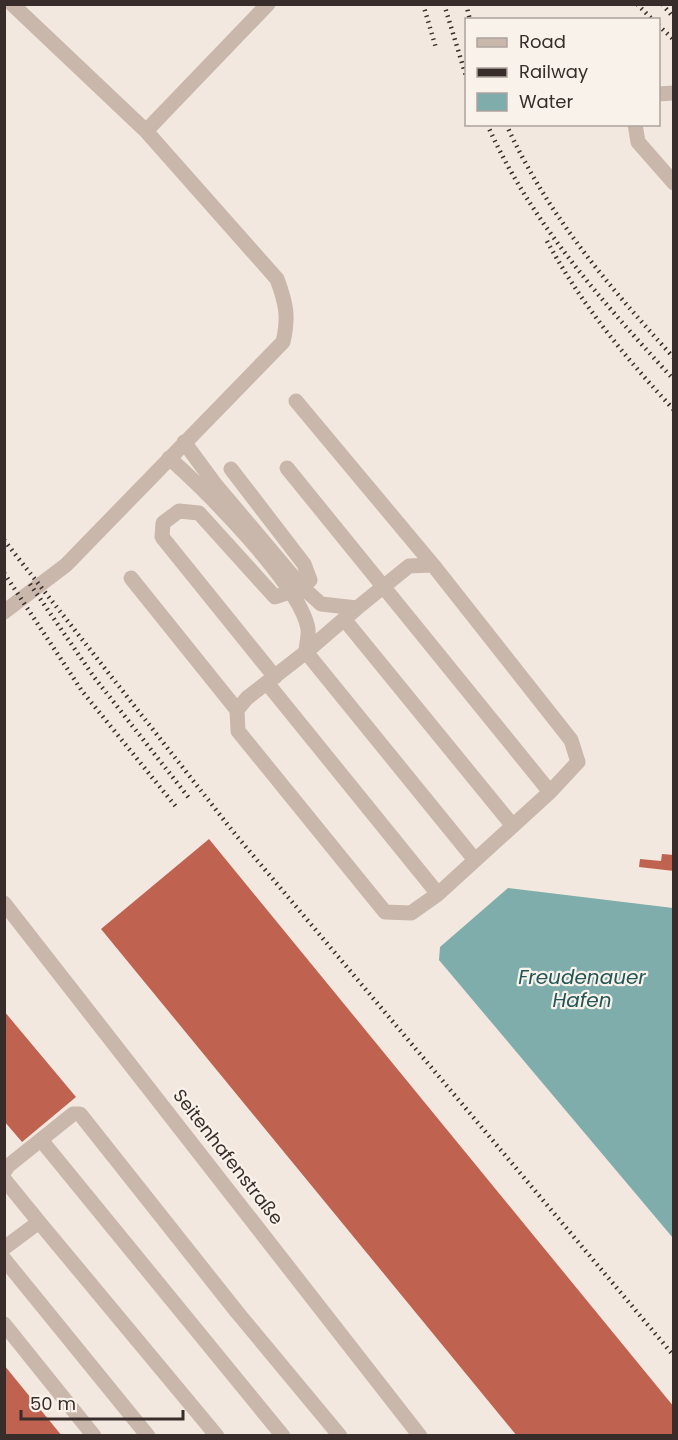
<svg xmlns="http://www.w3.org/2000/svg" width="678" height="1440" font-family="Poppins,sans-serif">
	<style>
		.water { fill: #7fadac }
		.building { fill: #bf624f }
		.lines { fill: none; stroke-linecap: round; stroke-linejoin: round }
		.minor { stroke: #c9b7ab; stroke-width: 15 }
		.rail { stroke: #382d2a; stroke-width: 4.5; stroke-dasharray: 1.5 4.5; stroke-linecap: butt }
		.labels { text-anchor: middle; stroke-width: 4.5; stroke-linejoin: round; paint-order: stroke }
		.street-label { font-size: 18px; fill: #382d2a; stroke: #f9f2eb }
		.water-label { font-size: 20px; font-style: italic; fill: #225757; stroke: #f9f2eb }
	</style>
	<rect width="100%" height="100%" fill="#f2e8df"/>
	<path class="water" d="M508 888 673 908V1238L439 960 440 947Z"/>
	<path class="building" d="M209 839 674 1407V1436H517L101 929Z
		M662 854 674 855V871L639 867 640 859 661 861Z
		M4 1011 76 1097 22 1142 4 1121Z
		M4 1365 62 1436H4Z"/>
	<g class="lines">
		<path class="minor" d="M658 94 674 93
			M635 124 638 142 674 183
			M146 131 268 4
			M296 401 433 565
			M169 458C203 487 302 587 308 629 309 636 306 645 306 652L247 698 237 710 238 731 385 912 411 913 438 894 550 792 578 762 571 740 433 565 409 566 357 608 321 604 302 587 215 484 184 442
			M287 468 550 792
			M231 469 304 564 310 580 302 587
			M131 578 237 710
			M357 608 306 652 475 860
			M4 612 66 565 283 342C289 317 286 303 277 279L146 131 12 4
			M344 619 513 826
			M275 677 162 537 163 523 179 511 199 513 275 597 290 592
			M267 683 438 894
			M4 903 420 1436
			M41 1140 283 1436
			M4 1172 8 1166 73 1114H80L237 1312 340 1436
			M4 1179 39 1222 4 1248
			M39 1222 217 1436
			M4 1259 148 1436
			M4 1324 94 1436"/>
		<path class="rail" d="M423 4 436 48
			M444 4 466 76
			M466 4 470 20
			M637 4 653 20
			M662 4 674 18
			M658 25 674 40
			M487 124C531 223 602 301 674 380
			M506 124C548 216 607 284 674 358
			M547 241C581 304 625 357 674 410
			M4 540 235 834 674 1356
			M4 573 82 691 177 808
			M30 584 94 677 189 798"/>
	</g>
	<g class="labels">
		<g class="street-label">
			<text transform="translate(228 1157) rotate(52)" y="6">Seitenhafenstraße</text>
		</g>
		<g class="water-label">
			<text x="582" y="984">Freudenauer<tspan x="582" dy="23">Hafen</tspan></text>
		</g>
	</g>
	<rect width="678" height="1440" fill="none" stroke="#382d2a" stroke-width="12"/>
	<rect x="465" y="18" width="195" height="108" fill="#f9f2eb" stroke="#aca39e" stroke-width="1.5"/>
	<rect x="477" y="38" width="30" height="9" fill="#c9b7ab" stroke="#aca39e" stroke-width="1.5"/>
	<text x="519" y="48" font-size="18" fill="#382d2a">Road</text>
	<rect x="477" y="68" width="30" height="9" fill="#382d2a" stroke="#aca39e" stroke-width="1.5"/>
	<text x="519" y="78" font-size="18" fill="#382d2a">Railway</text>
	<rect x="477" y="93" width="30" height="18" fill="#7fadac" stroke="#aca39e" stroke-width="1.5"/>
	<text x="519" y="108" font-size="18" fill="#382d2a">Water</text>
	<path d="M21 1410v9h162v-9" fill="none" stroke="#382d2a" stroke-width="3"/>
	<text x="30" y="1410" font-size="18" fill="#382d2a" stroke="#f9f2eb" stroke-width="4.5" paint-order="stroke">50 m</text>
</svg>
